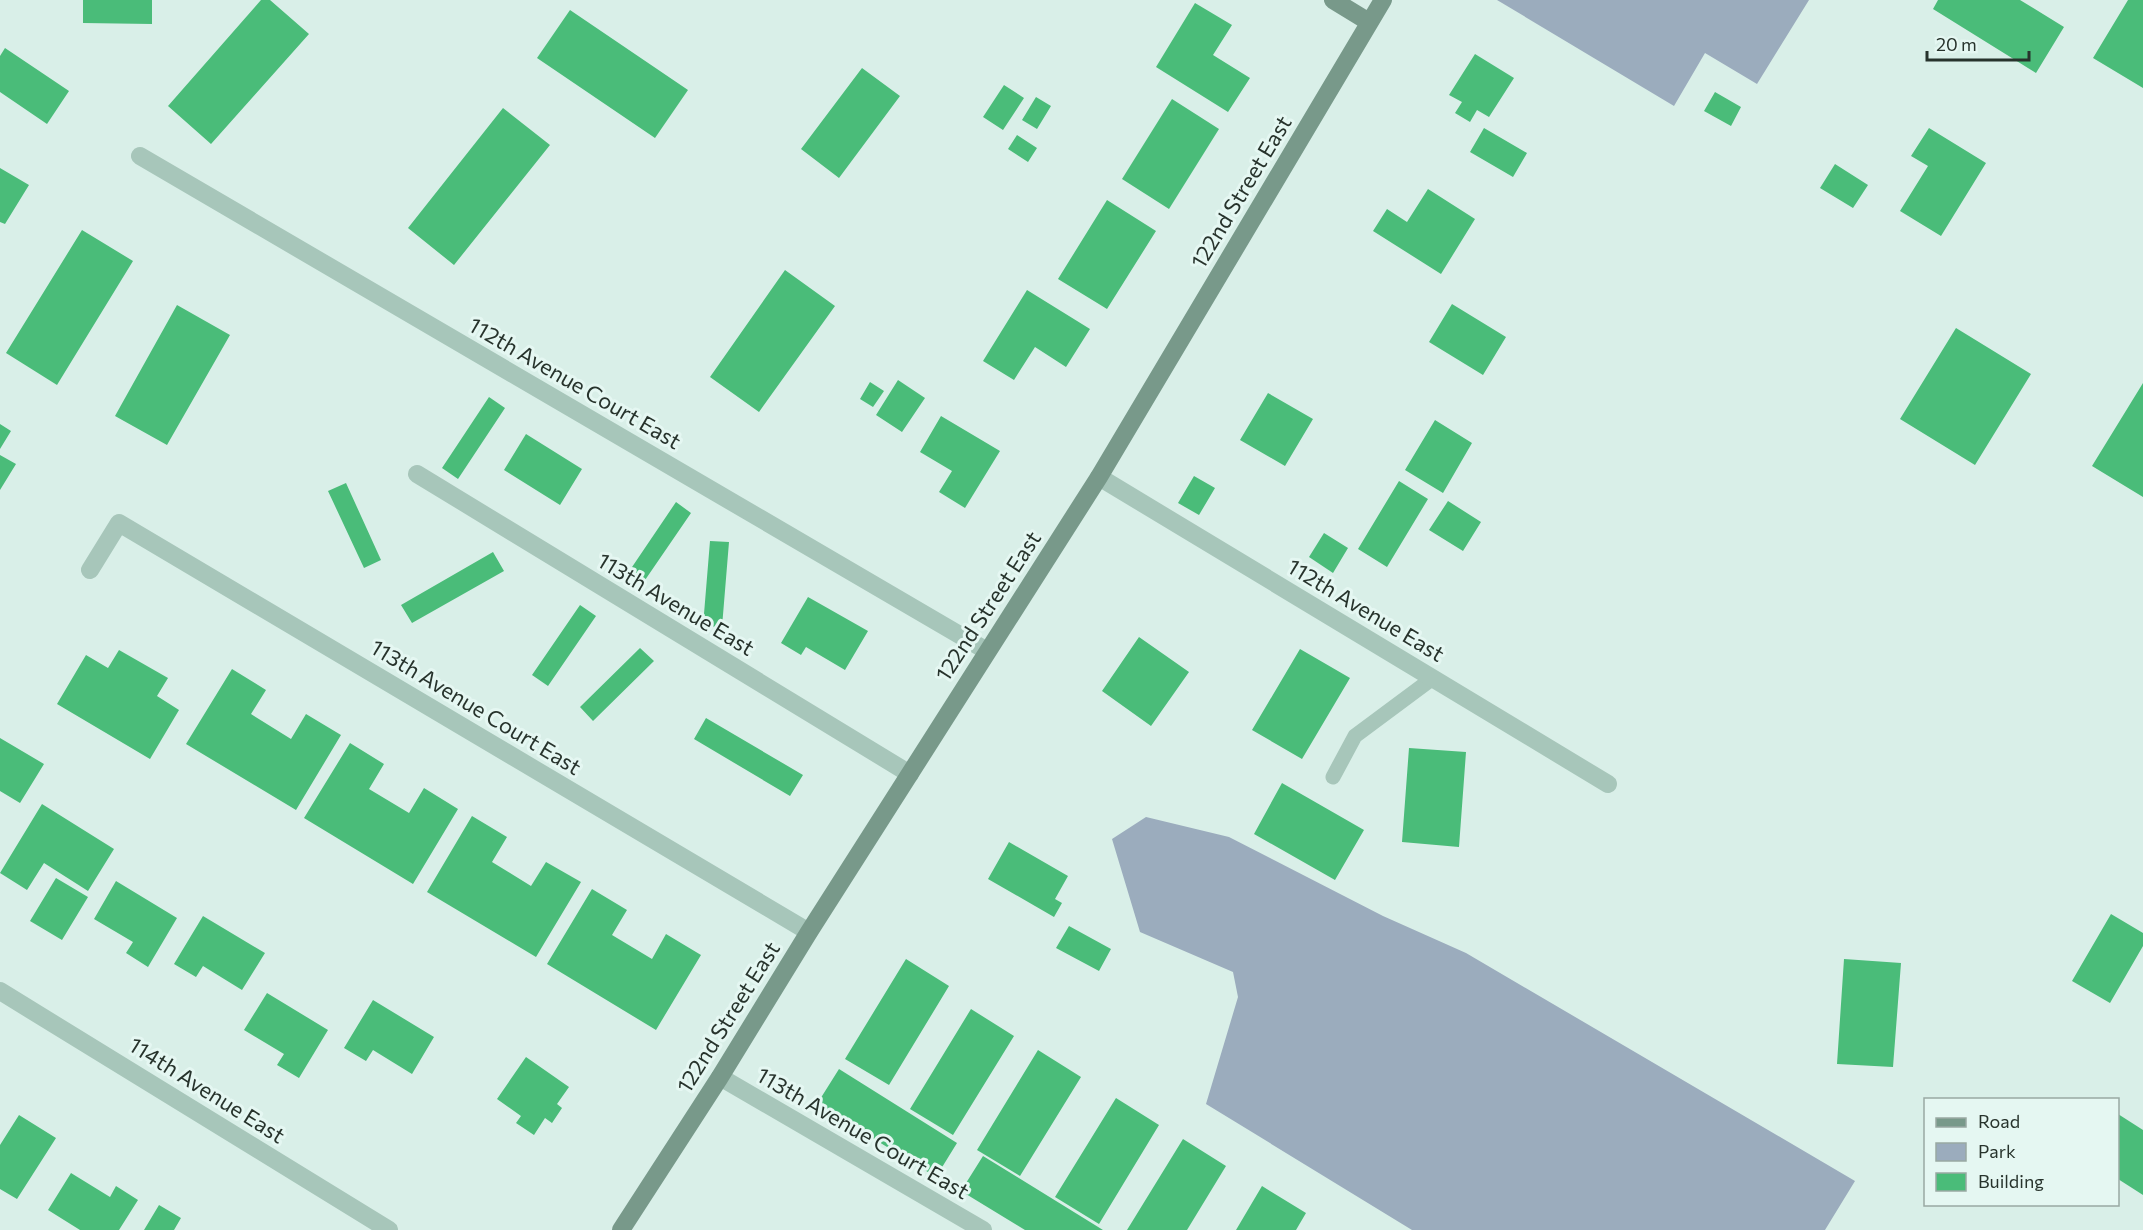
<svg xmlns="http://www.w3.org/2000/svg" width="2143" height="1230" font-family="Commissioner,sans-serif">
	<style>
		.green { fill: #9bacbd }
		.building { fill: #4abc79 }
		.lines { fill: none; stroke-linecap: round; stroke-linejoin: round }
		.lane { stroke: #a7c6ba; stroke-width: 15 }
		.street { stroke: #a7c6ba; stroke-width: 18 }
		.secondary { stroke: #78998a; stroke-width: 18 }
		.labels { text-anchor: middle; stroke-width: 6; stroke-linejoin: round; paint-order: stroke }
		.street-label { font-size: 22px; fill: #27332c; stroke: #e5f7f2 }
	</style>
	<rect width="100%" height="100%" fill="#d9efe8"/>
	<path class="green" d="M1497 0H1809L1757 84 1705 53 1674 106Z
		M1146 817 1229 837 1383 916 1466 953 1855 1181 1825 1230H1412L1206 1104 1238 997 1233 972 1140 932 1112 839Z"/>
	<path class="building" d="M83 0H152V24L83 23Z
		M261 0H270L309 34 211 144 168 106Z
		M1938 0H2020L2064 27 2036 73 1933 9Z
		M2128 0H2143V88L2093 58Z
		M1195 3 1232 25 1213 55 1250 78 1228 112 1156 67Z
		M570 10 688 90 655 138 537 58Z
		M5 48 69 91 47 124 0 92V56Z
		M1475 54 1514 78 1489 117 1477 110 1470 122 1455 113 1462 102 1449 95Z
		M862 68 900 96 839 178 801 149Z
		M1004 85 1024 98 1003 130 983 117Z
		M1715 92 1741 107 1731 126 1704 111Z
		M1036 97 1051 106 1037 129 1022 120Z
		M1172 99 1219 129 1169 209 1122 179Z
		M503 108 550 145 454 265 408 228Z
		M1484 128 1527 153 1513 177 1470 152Z
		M1929 128 1986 163 1941 236 1900 211 1928 166 1911 156Z
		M1017 135 1037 148 1028 162 1008 149Z
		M1835 164 1868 185 1853 208 1820 188Z
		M0 168 29 185 5 224 0 222Z
		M1428 189 1475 219 1441 274 1373 231 1387 209 1407 222Z
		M1107 200 1156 231 1107 309 1058 279Z
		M82 230 133 261 57 385 6 353Z
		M785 270 835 306 759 412 710 377Z
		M1027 290 1090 329 1066 367 1035 347 1014 380 983 361Z
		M1452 304 1506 337 1483 375 1429 342Z
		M177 305 230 335 167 445 115 416Z
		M1956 328 2031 374 1975 465 1900 419Z
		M898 380 925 398 902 432 876 415Z
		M870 382 884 391 873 407 860 399Z
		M2143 383V497L2092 466Z
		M1268 393 1313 419 1285 466 1240 440Z
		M489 397 505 408 458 479 442 468Z
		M941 416 1000 451 965 508 939 492 952 471 920 452Z
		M1435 420 1472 443 1443 493 1405 470Z
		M0 424 11 431 0 449Z
		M526 434 582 469 560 505 504 470Z
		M0 455 16 464 0 490Z
		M1194 476 1215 488 1199 515 1178 503Z
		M1399 481 1428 499 1387 567 1358 549Z
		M346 483 381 560 364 568 328 491Z
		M1448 501 1481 522 1463 551 1429 530Z
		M676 502 691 513 643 583 628 573Z
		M1324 533 1348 548 1333 573 1309 557Z
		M710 541 729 542 722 627 703 626Z
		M493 552 504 571 412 623 401 605Z
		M808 597 868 631 845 670 806 647 801 655 781 643Z
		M580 605 596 616 548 686 532 675Z
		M1139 637 1189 672 1151 726 1102 691Z
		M640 648 654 661 593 721 580 707Z
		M1300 649 1350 678 1302 759 1252 730Z
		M119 650 168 678 157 696 179 710 150 759 57 704 86 655 108 668Z
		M232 669 266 690 251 714 291 739 306 714 341 735 296 810 186 744Z
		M706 718 803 775 790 796 694 739Z
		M0 738 44 764 20 803 0 791Z
		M350 743 384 764 369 789 409 813 424 788 458 809 413 884 304 818Z
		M1409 748 1466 752 1459 847 1402 842Z
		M1282 783 1364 830 1335 880 1254 834Z
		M42 804 114 849 88 891 44 863 27 890 0 873Z
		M472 816 507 837 492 862 531 886 546 862 581 882 536 957 427 892Z
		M1009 842 1068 876 1055 899 1062 903 1054 917 988 879Z
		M56 878 88 897 62 940 30 921Z
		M116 881 177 918 148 967 126 953 133 942 94 919Z
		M592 889 627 910 612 935 652 959 666 934 701 955 656 1030 547 964Z
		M2111 914 2143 933V946L2110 1003 2072 981Z
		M203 916 265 953 242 990 203 966 196 977 174 964Z
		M1069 926 1111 949 1099 971 1056 948Z
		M906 959 949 986 889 1085 845 1059Z
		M1844 959 1901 963 1893 1067 1837 1064Z
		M267 993 328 1030 299 1078 277 1065 284 1054 244 1030Z
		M373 1000 434 1037 412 1074 373 1050 366 1061 344 1048Z
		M971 1009 1014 1036 953 1135 910 1109Z
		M1038 1050 1081 1077 1020 1176 977 1150Z
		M526 1057 569 1087 557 1104 562 1108 552 1123 545 1118 534 1135 516 1123 521 1116 497 1099Z
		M839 1069 957 1143 936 1177 817 1104Z
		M1116 1098 1159 1125 1099 1224 1055 1197Z
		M2118 1114 2143 1130V1195L2118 1179Z
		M19 1115 56 1138 17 1199 0 1189V1145Z
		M1183 1139 1226 1166 1187 1230H1127Z
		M983 1156 1103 1230H1025L961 1191Z
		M71 1173 110 1197 116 1186 138 1200 119 1230H80L48 1210Z
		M1262 1186 1306 1213 1296 1230H1236Z
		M159 1205 181 1218 174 1230H144Z"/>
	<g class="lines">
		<path class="lane" d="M1333 777 1355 736 1433 678"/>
		<path class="street" d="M140 156 987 651
			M417 474 910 774
			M1099 477 1608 784
			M90 570 119 523 809 932
			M0 991 389 1230
			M720 1077 983 1230"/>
		<path class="secondary" d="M1333 0 1369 22
			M621 1230 720 1077 809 932 1099 477 1383 0"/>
	</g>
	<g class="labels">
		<g class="street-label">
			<text transform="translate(1241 192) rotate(-59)" y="8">122nd Street East</text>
			<text transform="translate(575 383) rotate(30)" y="8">112th Avenue Court East</text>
			<text transform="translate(676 604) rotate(31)" y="8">113th Avenue East</text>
			<text transform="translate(988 606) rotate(-57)" y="8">122nd Street East</text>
			<text transform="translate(1366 610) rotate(31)" y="8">112th Avenue East</text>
			<text transform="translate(476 707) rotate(31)" y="8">113th Avenue Court East</text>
			<text transform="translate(728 1017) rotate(-58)" y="8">122nd Street East</text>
			<text transform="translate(207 1090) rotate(32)" y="8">114th Avenue East</text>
			<text transform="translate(863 1133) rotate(30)" y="8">113th Avenue Court East</text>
		</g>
	</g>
	<rect x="1924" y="1098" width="195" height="108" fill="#e5f7f2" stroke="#99a9a3" stroke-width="1.5"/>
	<rect x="1936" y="1118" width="30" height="9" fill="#78998a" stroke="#99a9a3" stroke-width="1.5"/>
	<text x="1978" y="1128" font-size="18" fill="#27332c">Road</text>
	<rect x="1936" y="1143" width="30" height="18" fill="#9bacbd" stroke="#99a9a3" stroke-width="1.5"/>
	<text x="1978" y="1158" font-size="18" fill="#27332c">Park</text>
	<rect x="1936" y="1173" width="30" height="18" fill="#4abc79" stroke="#99a9a3" stroke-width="1.5"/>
	<text x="1978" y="1188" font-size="18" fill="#27332c">Building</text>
	<path d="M1927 51v9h102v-9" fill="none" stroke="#27332c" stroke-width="3"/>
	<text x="1936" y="51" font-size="18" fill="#27332c" stroke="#e5f7f2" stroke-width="4.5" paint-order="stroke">20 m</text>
</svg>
